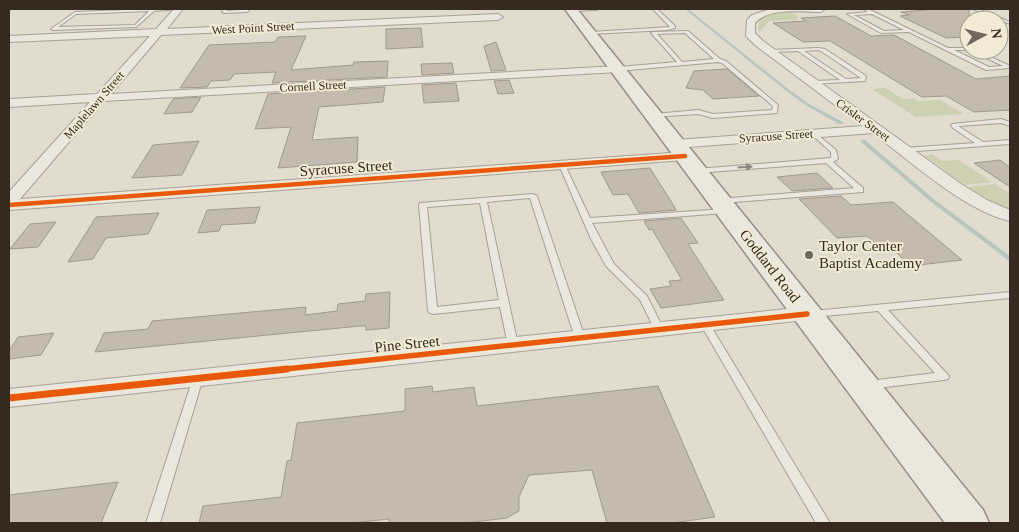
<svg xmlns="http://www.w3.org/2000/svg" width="1019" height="532" font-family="'Times New Roman',serif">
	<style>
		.green { fill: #ced0b2 }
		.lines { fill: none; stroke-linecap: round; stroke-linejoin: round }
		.stream { fill: #b8c6be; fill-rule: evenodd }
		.building { fill: #c4bbaf; stroke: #a1988e }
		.lane-casing { stroke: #a6a197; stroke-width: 2 }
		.street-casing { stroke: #a6a197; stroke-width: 2 }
		.secondary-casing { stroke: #969186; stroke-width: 3 }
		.lane { fill: #eae7df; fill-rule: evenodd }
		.street { fill: #eae7df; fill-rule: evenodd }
		.secondary { fill: #eae7df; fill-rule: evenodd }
		.cycleway-far2-casing { stroke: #f1ead5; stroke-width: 7 }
		.cycleway-far1-casing { stroke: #f1ead5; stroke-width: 9 }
		.cycleway-casing { stroke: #f1ead5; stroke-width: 10 }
		.cycleway-far2 { stroke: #e8590c; stroke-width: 4.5 }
		.cycleway-far1 { stroke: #e8590c; stroke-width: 5.5 }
		.cycleway { stroke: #e8590c; stroke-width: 7 }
		.oneway { fill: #8f8880 }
		.poi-dot { fill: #71685d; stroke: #f1ead5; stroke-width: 2 }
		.labels { text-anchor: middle; stroke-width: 4; stroke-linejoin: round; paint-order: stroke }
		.far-street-label { font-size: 12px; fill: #342a20; stroke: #f1ead5 }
		.street-label { font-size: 15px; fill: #342a20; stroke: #f1ead5 }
		.poi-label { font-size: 15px; fill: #342a20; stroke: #f1ead5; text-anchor: start }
	</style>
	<rect width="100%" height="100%" fill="#e1dcce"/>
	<path class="green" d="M791 12 798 16 796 20 769 21 761 31H758C757 12 777 13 791 12Z
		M885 88 903 99 914 98 918 101 940 100 964 114 916 117 872 89Z
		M932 154 942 161 959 160 992 182 965 185 925 156Z
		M995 184 1010 194V210L978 194 968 187Z"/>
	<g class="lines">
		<path class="stream" d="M685 9H688L787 88 809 104 843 122V124H839L807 106 785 90Z
			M861 140H865L935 200 1010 256V261L1008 260 931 202 861 142Z"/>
	</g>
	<path class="building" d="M922 9H969V37L946 38 900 16 909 15 901 12 926 10Z
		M835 16 871 36 894 35 976 79 1010 76V110L974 112 946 96 922 97 830 41 803 42 773 23 806 21 801 18Z
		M421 28 423 47 386 49V29Z
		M306 36 291 70 353 65 354 62 388 61 387 77 272 83 276 72 234 74 230 80 211 81 207 87 180 88 209 45 275 42 278 37Z
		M496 42 506 70 491 71 484 46Z
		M452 63 454 73 422 75 421 64Z
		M727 69 759 96 713 99 703 90 686 88 694 71Z
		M509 80 514 93 498 94 494 81Z
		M456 83 459 101 424 103 422 85Z
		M385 87 383 102 319 107 312 140 358 137 357 162 278 168 291 127 255 129 268 94Z
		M201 97 192 112 164 114 173 99Z
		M199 141 182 175 132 178 153 145Z
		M1000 160 1010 167V187L974 163Z
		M650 168 674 206 676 210 639 213 628 194 613 195 601 172Z
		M817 173 833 188 792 191 777 177Z
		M841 196 851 205 893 202 962 260 910 266 889 245 879 246 867 236 837 238 799 199Z
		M260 207 255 223 221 225 219 231 198 233 207 210Z
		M159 213 148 234 106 238 93 259 68 262 96 217Z
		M681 218 698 243 688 244 724 300 661 308 650 289 671 286 669 281 682 280 652 229 649 230 644 221Z
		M56 222 38 247 10 249 30 224Z
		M390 292 389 328 366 330V326H360L95 352 104 333 148 329 152 321 306 307 305 315 337 311 338 304 365 301 366 294Z
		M54 333 41 355 9 359V351L18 337Z
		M432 386 433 392 474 387 477 406 658 386 715 517 672 523H607L592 470 529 475 519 497V511L507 518 466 523H389V519L353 523H199L203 506 281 497 287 461 291 460 297 423 405 411V389Z
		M118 482 101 523H9V495Z"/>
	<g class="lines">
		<g class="lane-casing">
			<path id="lane" d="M153 9H181L154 11 136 27 53 30 51 29 75 12ZM149 11 135 25 58 27 76 14Z
				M224 9H228L227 11 250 9 247 12 224 13 222 12Z
				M572 9H598L596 10 571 11Z
				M653 9H657L675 26V28L667 30 591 34 589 33 591 32 670 27Z
				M863 9H868L948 48H969V50H976L1010 66V68L986 70 909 32 881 33 847 14 868 12ZM872 14 904 30 884 31 854 15ZM954 50H970L1003 66 989 67Z
				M973 9H978L1010 22V24Z
				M688 31 720 59 726 61 778 105 777 113 713 118 698 114 652 117 651 116 654 114 698 110 713 114 772 110 773 106 722 63 718 62 618 71 615 69 618 67 677 62 651 33 653 32ZM685 33 714 59 682 62 657 34Z
				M818 48 825 49 866 76 865 81 812 84 811 83 814 81 840 80 798 51 771 52 769 51 771 50ZM818 50 821 51 861 78 846 79 804 51Z
				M1001 119 1010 122V126L1001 123 958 126 983 142 1010 140V144L904 152 901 150 904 148 975 143 953 128 951 125 952 124Z
				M813 131 836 150 838 159 833 162 863 188V192L721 203 717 201 718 199 854 188 826 163 697 173 693 171 697 169 831 158V152L810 133Z
				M562 163 565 165 590 218 725 209 729 211 725 213 592 223 614 264 647 296 664 330 662 332H656L640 300 606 266 591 239 559 165Z
				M533 194 537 196 585 338 584 341H576L575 338 530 198 487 202 518 345 517 348H509L508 345 500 307 433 314 430 313 428 311 419 205 420 203ZM480 203 499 300 437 307 427 207Z
				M1010 292V298L888 310 949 376 948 379 944 380 869 389 865 388 864 385 865 382 869 381 935 373 878 311 813 317 810 316 808 314 810 312 813 311Z
				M706 322 709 323 830 523H816L701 325 703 323Z
				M198 374 202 375 203 378 160 523H146L193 378 194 375Z"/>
		</g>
		<g class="street-casing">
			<path id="street" d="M174 9H183L167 29 498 14 503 17 498 20 161 35 111 94 618 66 624 69 618 72 104 101 20 199 685 152 690 153 692 156 690 159 685 160 9 210V192L90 102 9 107V99L97 94 150 36 9 42V36L156 29Z
				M770 9H825L821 12C801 12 770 7 755 23V33L763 41 961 184 987 200 1010 210V221C965 211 910 161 873 133L676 148 671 147 669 144 671 141 676 140 863 126 755 45 746 36 747 20 752 15Z
				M807 307 814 309 817 314 814 319 9 407V389Z"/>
		</g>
		<g class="secondary-casing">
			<path id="secondary" d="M565 9H577L983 510 989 523H945Z"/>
		</g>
		<use href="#lane" class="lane"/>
		<use href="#street" class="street"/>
		<use href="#secondary" class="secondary"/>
		<g class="cycleway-far2-casing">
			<path id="cycleway-far2" d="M9 205 685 156"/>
		</g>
		<g class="cycleway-far1-casing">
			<path id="cycleway-far1" d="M276 370 807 314"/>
		</g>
		<g class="cycleway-casing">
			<path id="cycleway" d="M9 398 287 369"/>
		</g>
		<use href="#cycleway-far2" class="cycleway-far2"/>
		<use href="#cycleway-far1" class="cycleway-far1"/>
		<use href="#cycleway" class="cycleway"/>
	</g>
	<defs><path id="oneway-solid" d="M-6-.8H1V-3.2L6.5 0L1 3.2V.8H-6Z" transform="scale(1.25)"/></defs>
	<use class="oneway" href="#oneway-solid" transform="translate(745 167) rotate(-4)"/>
	<circle class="poi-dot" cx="809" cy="255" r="5"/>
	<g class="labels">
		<g class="far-street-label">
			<text transform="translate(253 28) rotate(-3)" y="4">West Point Street</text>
			<text transform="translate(313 86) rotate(-3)" y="4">Cornell Street</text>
			<text transform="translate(94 105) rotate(-49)" y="4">Maplelawn Street</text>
			<text transform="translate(863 120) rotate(36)" y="4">Crisler Street</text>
			<text transform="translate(776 136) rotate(-4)" y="4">Syracuse Street</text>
		</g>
		<g class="street-label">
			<text transform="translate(346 168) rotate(-4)" y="5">Syracuse Street</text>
			<text transform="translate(770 266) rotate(52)" y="5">Goddard Road</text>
			<text transform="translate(407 344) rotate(-6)" y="5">Pine Street</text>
		</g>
		<g class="poi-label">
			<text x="819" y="251">Taylor Center<tspan x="819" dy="17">Baptist Academy</tspan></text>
		</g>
	</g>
	<rect width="1019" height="532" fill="none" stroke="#342a20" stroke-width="20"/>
	<g transform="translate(984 35) rotate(83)"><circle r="24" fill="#f1ead5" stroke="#a59d8d"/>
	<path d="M0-4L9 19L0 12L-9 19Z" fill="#71685d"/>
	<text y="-8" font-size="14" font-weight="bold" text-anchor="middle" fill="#342a20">N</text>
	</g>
</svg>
